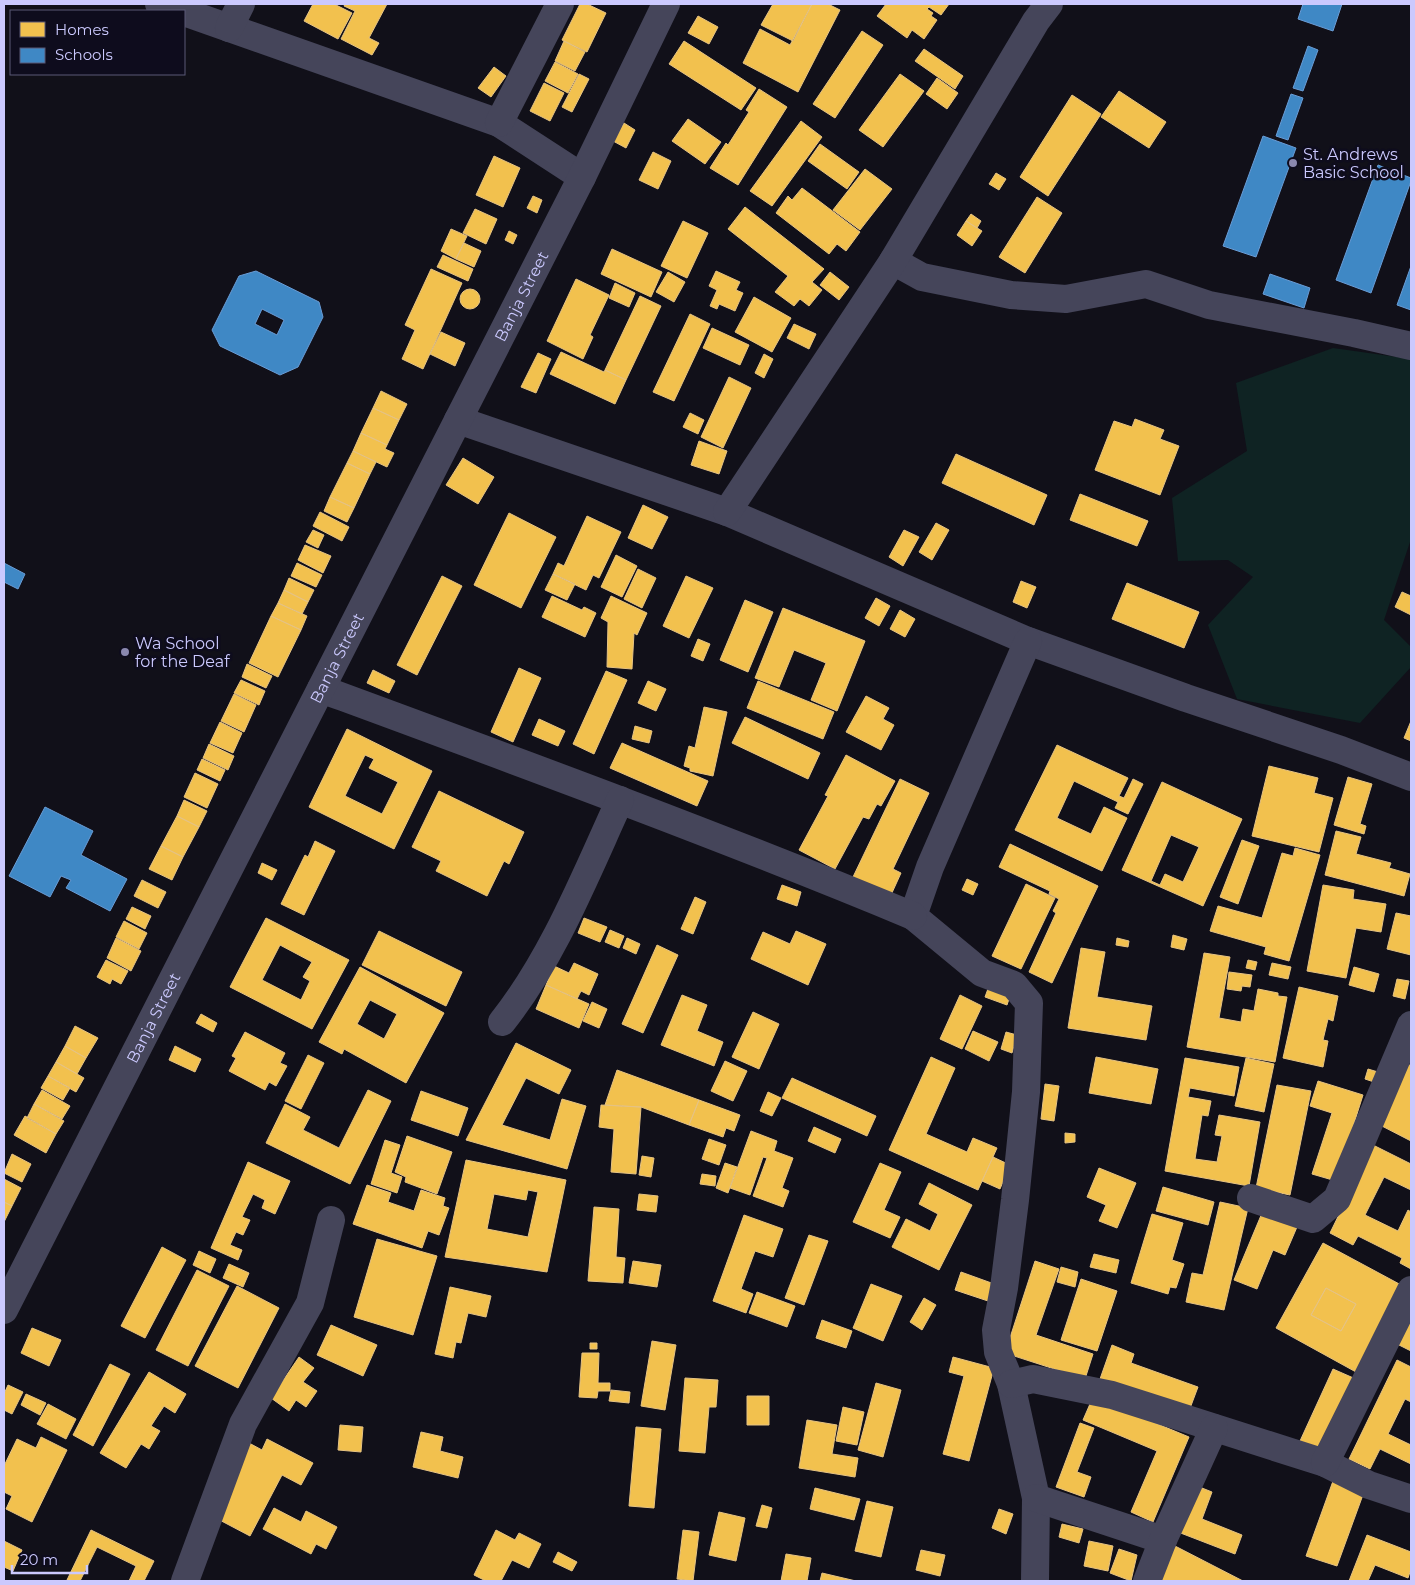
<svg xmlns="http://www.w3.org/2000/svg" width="1415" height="1585" font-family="Montserrat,sans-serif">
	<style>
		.green { fill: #0f2323 }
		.homes { fill: #f2c14e; stroke: #e6c383; fill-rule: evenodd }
		.schools { fill: #3f88c5; stroke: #699cd6; fill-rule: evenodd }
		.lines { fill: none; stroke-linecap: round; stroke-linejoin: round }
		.street { stroke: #45455a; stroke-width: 28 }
		.poi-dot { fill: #8a88ae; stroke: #0e0c1d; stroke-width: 2 }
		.labels { text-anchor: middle; stroke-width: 5; stroke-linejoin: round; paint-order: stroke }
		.poi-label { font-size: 16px; fill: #cbc9fe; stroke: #0e0c1d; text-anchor: start }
		.street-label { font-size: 16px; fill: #cbc9fe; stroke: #0e0c1d }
	</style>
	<rect width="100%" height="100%" fill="#111019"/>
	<path class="green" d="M1333 348 1411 359V539L1384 620 1411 647V667L1360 723 1237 699 1208 625 1253 577 1228 560 1178 561 1172 498 1247 451 1236 383Z"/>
	<path class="homes" d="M313 4H334L352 13 338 39 304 21Z
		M345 4H387L369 38 379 43 372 55 341 39 355 11 344 6Z
		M580 4H587L606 13 587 52 562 40Z
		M773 4H812L793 41 761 25Z
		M812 4H828L840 10 798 92 743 63 760 29 790 45Z
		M886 4H949L941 15 929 7 927 9 933 13 931 16 937 20 924 39 912 30 907 38 877 16Z
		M698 16 718 27 709 44 688 33Z
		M862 31 883 45 835 118 813 104Z
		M564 41 585 52 575 71 555 61Z
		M684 41 756 88 741 110 669 64Z
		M924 49 963 76 955 89 915 61Z
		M555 62 578 74 568 93 545 81Z
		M494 67 506 76 491 97 478 88Z
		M579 74 589 79 572 112 562 107Z
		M900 74 924 91 883 147 859 130Z
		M937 78 958 93 947 109 926 94Z
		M544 83 564 93 550 121 530 111Z
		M759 89 787 107 738 185 710 168 726 143 728 145 749 112 746 110Z
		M1119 91 1166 122 1149 148 1101 117Z
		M1072 95 1101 114 1048 196 1020 177Z
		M688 119 721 142 705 164 672 141Z
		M801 121 822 137 772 206 750 191Z
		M624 123 635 130 626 148 613 141Z
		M820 144 859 172 847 189 808 161Z
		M653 152 671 161 658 189 639 180Z
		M494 156 520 168 503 207 476 195Z
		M865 169 892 189 860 230 833 210Z
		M996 173 1006 179 999 190 989 184Z
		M802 188 860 232 846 251 837 244 829 254 776 213 788 196 792 200Z
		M533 196 542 200 537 213 527 208Z
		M1037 197 1062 213 1025 273 999 257Z
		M745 207 824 269 812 282 822 290 809 306 800 299 794 306 775 292 788 276 728 229Z
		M475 209 497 219 486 244 463 233Z
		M971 214 981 221 977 228 966 221Z
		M683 221 708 233 687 278 661 266Z
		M966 221 982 231 972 246 957 235Z
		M451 229 467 236 456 259 441 251Z
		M509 231 517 235 513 244 505 240Z
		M464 243 481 251 474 267 456 259Z
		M612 249 662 272 651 297 601 274Z
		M443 255 473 269 468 281 437 267Z
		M431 269 462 283 423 369 402 359 415 330 405 325Z
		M716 271 740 282 736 290 743 293 735 311 719 304 717 309 710 306 717 290 709 286Z
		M668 272 685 282 674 302 656 292Z
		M830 272 849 287 839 300 820 285Z
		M576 279 609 295 590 335 593 337 583 359 547 341Z
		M615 283 635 293 629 307 609 298Z
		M460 299a10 10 0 1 1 20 0a10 10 0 1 1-20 0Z
		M640 296 661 306 626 380 605 370Z
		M754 297 791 318 772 352 735 332Z
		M690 314 710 324 674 401 653 392Z
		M794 324 816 334 809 349 787 338Z
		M712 328 749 345 740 365 703 348Z
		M441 332 465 343 455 366 430 354Z
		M561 352 604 372 605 370 626 380 615 404 550 374Z
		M538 353 551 359 536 393 521 387Z
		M764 354 773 359 764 378 755 373Z
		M729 377 751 388 723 448 701 437Z
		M381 391 407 404 399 420 373 408Z
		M373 408 399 420 387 445 361 433Z
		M690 413 704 420 698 434 683 427Z
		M1135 419 1164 430 1160 439 1179 446 1160 495 1095 470 1114 421 1132 427Z
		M361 433 387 445 385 449 394 453 387 467 353 451Z
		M699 441 727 451 719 474 691 465Z
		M353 451 376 462 370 474 347 463Z
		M956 454 1047 495 1034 525 942 483Z
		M463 458 494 477 478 504 446 485Z
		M347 463 370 474 354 508 330 497Z
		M1080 494 1148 521 1137 546 1070 520Z
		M330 497 354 508 347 522 324 511Z
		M643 505 668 517 652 549 628 538Z
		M320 512 349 527 342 541 313 526Z
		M509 513 556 537 521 608 474 585Z
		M587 516 621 532 599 578 593 575 586 590 553 574 558 563 564 566Z
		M936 523 949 530 932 560 919 552Z
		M313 530 324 535 318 548 306 542Z
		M904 530 919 537 903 566 889 557Z
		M305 545 331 556 323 573 298 560Z
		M616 555 637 566 622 597 601 587Z
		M297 563 322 575 316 587 291 576Z
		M638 569 656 578 642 608 624 599Z
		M553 574 575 584 567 600 545 590Z
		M442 576 462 586 417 675 397 665Z
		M686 576 713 588 689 638 663 626Z
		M289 578 314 590 308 602 284 590Z
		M1021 581 1036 587 1027 608 1013 602Z
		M1127 583 1199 612 1184 648 1112 619Z
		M284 590 308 602 302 614 278 603Z
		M1402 592 1411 596V615L1395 607Z
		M552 596 582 610 584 607 596 613 585 637 542 617Z
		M611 596 647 613 637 635 634 633 632 669 607 667 608 622 601 618Z
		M876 598 890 606 879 626 865 618Z
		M745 600 773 612 748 672 720 660Z
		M278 603 307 616 301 630 271 616Z
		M783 608 865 641 837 711 811 700 826 663 794 650 779 687 755 678Z
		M900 610 915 619 905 637 890 629Z
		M271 616 301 630 278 677 249 663Z
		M698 639 710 644 703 661 691 656Z
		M247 664 272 676 266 688 242 677Z
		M519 668 541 678 513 742 491 732Z
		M373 670 395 681 389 693 367 683Z
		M606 671 627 680 594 754 573 744Z
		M241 680 265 691 259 705 234 693Z
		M648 681 666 689 656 711 638 703Z
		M758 681 834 712 823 739 747 708Z
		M234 694 256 705 244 732 221 721Z
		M866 696 889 708 883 719 894 725 881 750 846 732Z
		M704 707 727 712 713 776 690 771V768L684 766 689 746 695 748Z
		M745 717 820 753 808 779 732 743Z
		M539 719 565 731 558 746 532 735Z
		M1411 721V741L1404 738Z
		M220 722 242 733 233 753 210 743Z
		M635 726 652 731 649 743 632 739Z
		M347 729 432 771 394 849 309 807ZM365 755 374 759 369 768 398 782 382 814 345 796Z
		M622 743 708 781 697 806 610 768Z
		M209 744 234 756 228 770 203 758Z
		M1057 745 1128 778 1119 796 1124 798 1133 779 1143 784 1128 814 1115 808 1118 802 1074 781 1057 818 1091 834 1104 807 1127 818 1102 871 1015 830Z
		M846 755 895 781 881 806 877 804 869 819 863 817 835 869 799 850 828 796 825 795Z
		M202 759 225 770 220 781 197 770Z
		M1269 766 1318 778 1314 793 1333 798 1319 852 1252 836Z
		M195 773 218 784 207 808 184 797Z
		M1348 777 1372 784 1360 824 1366 826 1364 834 1334 825Z
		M900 779 929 793 893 869 901 873 891 895 853 877Z
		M1162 782 1242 819 1203 906 1122 870ZM1171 835 1199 847 1183 882 1165 874 1160 885 1151 881Z
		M439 791 524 832 509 864 504 861 487 896 436 871 441 861 412 847Z
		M184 800 207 811 199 827 177 816Z
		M177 816 199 827 183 857 161 846Z
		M1336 831 1361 837 1356 854 1391 863 1389 868 1410 874 1404 896 1325 875Z
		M1242 840 1259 846 1238 904 1220 897Z
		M315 841 335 851 304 915 281 904 305 855 308 857Z
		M1010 844 1098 886 1052 983 1029 972 1056 913 1053 911 1059 899 1049 894 1050 891 999 867Z
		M161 846 183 857 172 880 149 869Z
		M1295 848 1320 855 1289 961 1264 954 1266 947 1210 931 1218 906 1262 918 1282 853 1293 856Z
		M262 863 277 870 272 880 258 873Z
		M967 879 978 884 973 895 962 890Z
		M142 880 166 892 158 908 134 896Z
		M1026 884 1055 898 1021 969 992 956Z
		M782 885 801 892 797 906 777 899Z
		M1323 885 1354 890 1353 899 1386 904 1381 932 1356 928 1346 978 1307 971Z
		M695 897 706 902 693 934 681 929Z
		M132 907 151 916 145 929 126 919Z
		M1396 913 1411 916V955L1387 949Z
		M266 918 349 960 312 1029 230 987ZM280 945 312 962 303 977 310 981 301 1000 262 980Z
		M584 918 607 927 600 942 578 933Z
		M124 921 147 933 139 949 116 937Z
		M610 930 624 936 619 948 605 942Z
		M379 931 462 972 446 1006 362 965Z
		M796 931 826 944 808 985 751 959 763 932 790 944Z
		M1173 935 1187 939 1184 950 1171 947Z
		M116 938 141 951 131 971 107 958Z
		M627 938 640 944 636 954 623 948Z
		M1117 938 1129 941 1128 947 1116 945Z
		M657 945 678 955 643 1033 622 1024Z
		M1081 948 1105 952 1097 997 1152 1006 1146 1040 1068 1028Z
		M1204 953 1230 957 1219 1018 1241 1022 1243 1009 1254 1011 1258 989 1278 993V996L1287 997 1275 1062 1187 1047Z
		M106 960 128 971 121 984 112 979 110 984 97 977Z
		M1248 960 1257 962 1255 970 1246 968Z
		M574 963 598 974 589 995 581 991 577 999 546 985 554 966 569 973Z
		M1272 963 1291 967 1288 979 1269 975Z
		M360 967 444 1013 406 1083 344 1049 342 1054 319 1042ZM370 1000 397 1014 384 1039 357 1024Z
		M1354 967 1379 974 1374 992 1349 985Z
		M1229 972 1252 975 1250 987 1242 986 1241 991 1227 989Z
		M1397 979 1409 981 1405 999 1393 996Z
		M546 985 589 1004 579 1028 536 1009Z
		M989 986 1011 993 1007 1005 985 997Z
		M1299 987 1338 996 1333 1021 1328 1019 1323 1040 1328 1041 1323 1067 1283 1058Z
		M682 995 707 1005 697 1031 723 1042 714 1066 661 1045Z
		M960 995 982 1006 962 1049 940 1039Z
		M592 1002 607 1009 599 1028 583 1021Z
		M753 1012 779 1024 759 1069 732 1057Z
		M201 1014 217 1023 213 1032 196 1023Z
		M75 1026 98 1038 86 1058 65 1046Z
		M973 1031 998 1042 989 1061 965 1049Z
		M245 1032 285 1053 280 1063 287 1066 276 1086 269 1082 265 1090 229 1071 236 1058 232 1056Z
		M1006 1032 1017 1035 1012 1053 1001 1049Z
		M516 1043 571 1070 559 1094 526 1078 502 1125 550 1140 562 1099 586 1106 567 1169 466 1140Z
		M65 1046 86 1058 77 1074 56 1062Z
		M175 1046 201 1059 195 1072 169 1060Z
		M308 1055 324 1063 301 1109 285 1101Z
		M931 1057 955 1068 926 1134 967 1152 973 1138 997 1148 978 1190 889 1150Z
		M1096 1057 1158 1069 1151 1104 1089 1093Z
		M1185 1058 1239 1067 1234 1096 1190 1088 1188 1097 1211 1101 1208 1116 1202 1115 1195 1159 1217 1162 1222 1136 1215 1135 1219 1115 1260 1122 1249 1186 1165 1171Z
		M1246 1058 1274 1064 1264 1112 1235 1106Z
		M725 1061 747 1071 733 1101 711 1091Z
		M56 1062 84 1078 76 1092 48 1076Z
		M1408 1064 1411 1066V1141L1378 1124Z
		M1368 1069 1378 1072 1374 1082 1365 1079Z
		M617 1070 699 1100 689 1125 641 1107 605 1105Z
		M48 1076 70 1088 63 1100 41 1088Z
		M792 1078 876 1116 867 1136 782 1098Z
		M1318 1081 1363 1095 1336 1181 1312 1174 1332 1113 1310 1106Z
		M1045 1084 1059 1086 1054 1121 1041 1119Z
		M1277 1085 1311 1091 1290 1195 1256 1188Z
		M42 1090 70 1106 62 1119 34 1104Z
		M368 1090 391 1101 350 1184 266 1143 285 1104 310 1117 303 1130 339 1148Z
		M421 1091 468 1108 458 1136 411 1120Z
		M768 1092 781 1098 772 1116 760 1111Z
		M699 1100 740 1115 734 1131 726 1128 723 1137 689 1125Z
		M34 1104 64 1121 56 1134 27 1118Z
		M601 1105 641 1107 636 1174 611 1172 614 1129 599 1127Z
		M25 1116 56 1134 46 1153 14 1135Z
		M814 1127 841 1139 835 1153 808 1141Z
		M751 1131 777 1141 774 1151 793 1158 782 1188 789 1191 783 1207 753 1196 767 1158 763 1157 750 1195 730 1188Z
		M1065 1133 1075 1134V1142L1065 1143Z
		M407 1136 452 1152 437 1194 405 1182 406 1177 395 1172Z
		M709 1139 726 1145 719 1165 702 1159Z
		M385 1140 400 1145 391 1173 402 1177 397 1193 371 1184Z
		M1373 1145 1411 1164V1190L1384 1177 1365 1215 1398 1231 1408 1210 1411 1212V1269L1400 1263 1402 1258 1358 1236 1353 1245 1330 1233Z
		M12 1154 31 1164 22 1182 4 1173Z
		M642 1156 654 1158 651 1177 639 1175Z
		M993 1157 1010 1165 1000 1189 982 1181Z
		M466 1160 566 1180 547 1272 445 1257ZM528 1190 538 1192 528 1237 487 1229 494 1194 526 1200Z
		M248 1162 290 1181 275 1214 262 1208 265 1200 253 1194 242 1217 250 1220 243 1235 236 1232 230 1245 242 1250 238 1260 211 1248Z
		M725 1163 737 1167 728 1193 716 1188Z
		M880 1163 901 1172 884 1210 900 1217 890 1238 853 1222Z
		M1099 1168 1136 1183 1117 1228 1099 1221 1106 1205 1087 1197Z
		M702 1174 716 1176 715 1186 700 1184Z
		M4 1179 21 1188 12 1206 4 1202Z
		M929 1183 972 1205 939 1270 892 1247 906 1219 930 1231 938 1214 919 1204Z
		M367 1185 391 1193 388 1202 414 1211 421 1190 445 1198 443 1206 449 1208 439 1235 428 1231 422 1248 353 1224Z
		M1163 1187 1214 1202 1208 1225 1156 1211Z
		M639 1194 658 1196 656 1212 637 1210Z
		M4 1202 12 1206 4 1222Z
		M1220 1202 1248 1208 1224 1310 1186 1302 1192 1273 1203 1275Z
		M594 1207 619 1209 616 1257 625 1258 623 1283 588 1281Z
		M1262 1213 1297 1227 1285 1255 1273 1250 1257 1289 1234 1280Z
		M1152 1214 1183 1223 1172 1260 1184 1264 1176 1288 1170 1287 1168 1294 1131 1283Z
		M744 1215 783 1229 773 1257 755 1251 741 1289 753 1294 746 1313 713 1301Z
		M809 1235 828 1241 804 1305 785 1298Z
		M377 1239 437 1256 413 1335 354 1317Z
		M1323 1243 1403 1286 1356 1372 1276 1328ZM1326 1288 1356 1304 1341 1331 1311 1315Z
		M162 1247 186 1260 145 1338 121 1326Z
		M199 1251 216 1259 210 1273 193 1265Z
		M1094 1254 1119 1260 1116 1273 1090 1267Z
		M633 1261 661 1265 657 1287 629 1283Z
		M1035 1261 1059 1269 1036 1335 1093 1354 1085 1379 1005 1353Z
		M229 1264 249 1273 243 1287 223 1278Z
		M1061 1267 1078 1272 1075 1287 1057 1282Z
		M197 1270 229 1286 188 1366 156 1350Z
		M961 1272 997 1285 991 1302 955 1290Z
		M1081 1279 1117 1291 1097 1351 1061 1340Z
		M871 1284 902 1296 883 1341 853 1328Z
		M237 1286 279 1308 238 1388 195 1366Z
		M450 1287 491 1296 486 1317 468 1313 461 1343 456 1342 453 1358 435 1354Z
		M1326 1288 1356 1304 1341 1331 1311 1315Z
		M757 1292 795 1306 787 1327 749 1313Z
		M924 1298 936 1305 922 1330 910 1322Z
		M1411 1303V1351L1393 1342Z
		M822 1320 852 1331 846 1348 816 1338Z
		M331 1325 377 1345 363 1376 317 1355Z
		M32 1328 61 1340 49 1366 21 1353Z
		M652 1341 676 1345 665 1410 641 1406Z
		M590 1343H597V1349H590Z
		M1112 1345 1134 1354 1131 1363 1198 1387 1189 1411 1100 1379Z
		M582 1353H599L598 1383H610V1391H598L597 1398 579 1397Z
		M299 1357 314 1368 303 1382 317 1391 306 1407 296 1400 289 1411 271 1398Z
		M953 1357 994 1368 969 1461 943 1454 964 1376 949 1372Z
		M1397 1360 1411 1367V1402L1405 1399 1388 1434 1411 1445V1464L1380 1449 1370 1469 1349 1459Z
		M110 1364 130 1374 93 1446 73 1435Z
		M1333 1369 1358 1380 1325 1452 1300 1441Z
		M149 1372 186 1394 175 1413 164 1406 151 1426 160 1431 149 1449 141 1444 126 1468 100 1453Z
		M685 1378 718 1380 716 1407H709L705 1453 679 1451Z
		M876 1383 901 1390 883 1457 858 1450Z
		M8 1385 23 1392 12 1414 4 1410V1394Z
		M611 1390 630 1392 629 1403 609 1401Z
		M26 1394 46 1403 40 1415 21 1405Z
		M747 1396H769V1425H747Z
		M1093 1397 1189 1437 1153 1522 1131 1512 1157 1451 1083 1420Z
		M48 1404 76 1419 66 1439 37 1424Z
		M843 1407 864 1412 857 1445 836 1441Z
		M807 1420 837 1425 832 1454 858 1458 855 1477 799 1468Z
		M1080 1423 1094 1428 1077 1472 1091 1477 1084 1497 1056 1487Z
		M340 1425 363 1427 361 1452 338 1450Z
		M636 1427 661 1429 654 1508 629 1506Z
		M421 1432 443 1437 440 1451 463 1457 458 1478 413 1467Z
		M41 1437 67 1450 32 1522 6 1509 12 1496 4 1492V1466L17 1439 36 1448Z
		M267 1439 313 1463 301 1485 282 1475 250 1536 212 1516 249 1443 262 1450Z
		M1333 1481 1364 1492 1337 1566 1306 1556Z
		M1197 1486 1212 1492 1202 1519 1242 1535 1235 1554 1178 1532Z
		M815 1488 860 1499 854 1520 810 1509Z
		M867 1501 893 1507 881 1557 855 1551Z
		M762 1505 772 1508 767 1528 756 1526Z
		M274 1508 301 1522 306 1511 337 1527 326 1549 316 1544 311 1554 263 1529Z
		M999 1509 1013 1514 1006 1534 992 1528Z
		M719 1512 745 1518 736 1561 709 1555Z
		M1062 1524 1083 1529 1079 1543 1059 1537Z
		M91 1530 154 1561 144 1581H129L136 1566 97 1547 80 1581 67 1580Z
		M496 1530 515 1540 519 1533 541 1544 529 1568 512 1560 501 1581H486L474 1575Z
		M683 1530 699 1532 693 1581 677 1579Z
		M1367 1535 1411 1552V1569L1408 1578 1375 1565 1368 1581H1349Z
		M4 1541 22 1550 13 1571 4 1567Z
		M1089 1541 1113 1546 1108 1571 1084 1566Z
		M1175 1546 1243 1581H1157Z
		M1119 1549 1137 1555 1131 1581 1110 1573Z
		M921 1550 945 1555 940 1576 916 1570Z
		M558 1552 577 1562 572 1571 553 1562Z
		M786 1554 811 1558 807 1581H781Z
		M822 1573 856 1581H820Z"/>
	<path class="schools" d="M1303 4H1342L1333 31 1298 19Z
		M1308 46 1318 50 1303 91 1293 88Z
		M1291 94 1303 98 1288 140 1276 136Z
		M1263 136 1296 148 1256 257 1223 246Z
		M1378 165 1411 178V181L1371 293 1336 280Z
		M1411 266V310L1397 305Z
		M256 271 319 302 323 317 298 367 280 375 220 346 212 330 239 276ZM262 309 284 320 277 335 255 324Z
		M1270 274 1310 288 1304 308 1263 294Z
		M4 563 25 574 18 589 4 582Z
		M45 807 93 831 81 855 127 879 110 911 66 888 71 880 61 876 50 897 9 876Z"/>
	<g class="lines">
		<g class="street">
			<path d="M159 4 180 11"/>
			<path d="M184 12 499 123 582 177"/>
			<path d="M229 28 241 4"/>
			<path d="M499 123 560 4"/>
			<path d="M893 261 922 277 1011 295 1066 299 1146 284 1209 305 1354 333 1411 346"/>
			<path d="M458 420 727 512 1028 641 1186 698 1341 750 1411 777"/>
			<path d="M727 512 893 261 1036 21 1049 4"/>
			<path d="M1028 641 930 867 913 916 982 973 1014 985 1029 1003 1026 1092 1015 1200 1004 1288 996 1330 998 1352 1011 1384 1036 1498 1035 1581"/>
			<path d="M321 689C519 762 718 835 913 916"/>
			<path d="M502 1022C553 958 586 874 620 800"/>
			<path d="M1251 1198 1313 1219 1337 1199 1411 1025"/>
			<path id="s1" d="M4 1310 458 420 582 177 666 4"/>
			<path d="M1011 1384 1033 1379 1112 1395 1325 1463 1369 1485 1411 1499"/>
			<path d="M1325 1463 1411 1290"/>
			<path d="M1036 1498 1163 1540"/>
			<path d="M185 1581 243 1424 310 1303 331 1220"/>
			<path d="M1147 1581 1163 1540 1214 1428"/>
		</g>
	</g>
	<g class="poi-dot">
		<circle cx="1293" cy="163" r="5"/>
		<circle cx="125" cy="652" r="5"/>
	</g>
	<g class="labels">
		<g class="poi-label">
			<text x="1303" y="160">St. Andrews<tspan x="1303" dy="18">Basic School</tspan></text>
			<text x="135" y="649">Wa School<tspan x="135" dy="18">for the Deaf</tspan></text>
		</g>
		<g class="street-label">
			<text dy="6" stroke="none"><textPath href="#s1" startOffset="1138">Banja Street</textPath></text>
			<text dy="6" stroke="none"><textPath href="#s1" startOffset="732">Banja Street</textPath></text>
			<text dy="6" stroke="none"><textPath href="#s1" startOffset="328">Banja Street</textPath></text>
		</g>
	</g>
	<rect width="1415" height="1585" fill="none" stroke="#cbc9fe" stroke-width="10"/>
	<rect x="10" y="10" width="175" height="65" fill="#0e0c1d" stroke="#5a5877"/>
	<rect x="20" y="22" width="25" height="15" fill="#f2c14e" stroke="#5a5877"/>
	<text x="55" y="35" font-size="15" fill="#cbc9fe">Homes</text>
	<rect x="20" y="48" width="25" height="15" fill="#3f88c5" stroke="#5a5877"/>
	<text x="55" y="60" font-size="15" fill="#cbc9fe">Schools</text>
	<path d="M12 1565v8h75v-8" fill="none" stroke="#cbc9fe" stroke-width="2.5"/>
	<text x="20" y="1565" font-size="15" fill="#cbc9fe" stroke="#0e0c1d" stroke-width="4" paint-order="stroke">20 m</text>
</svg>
